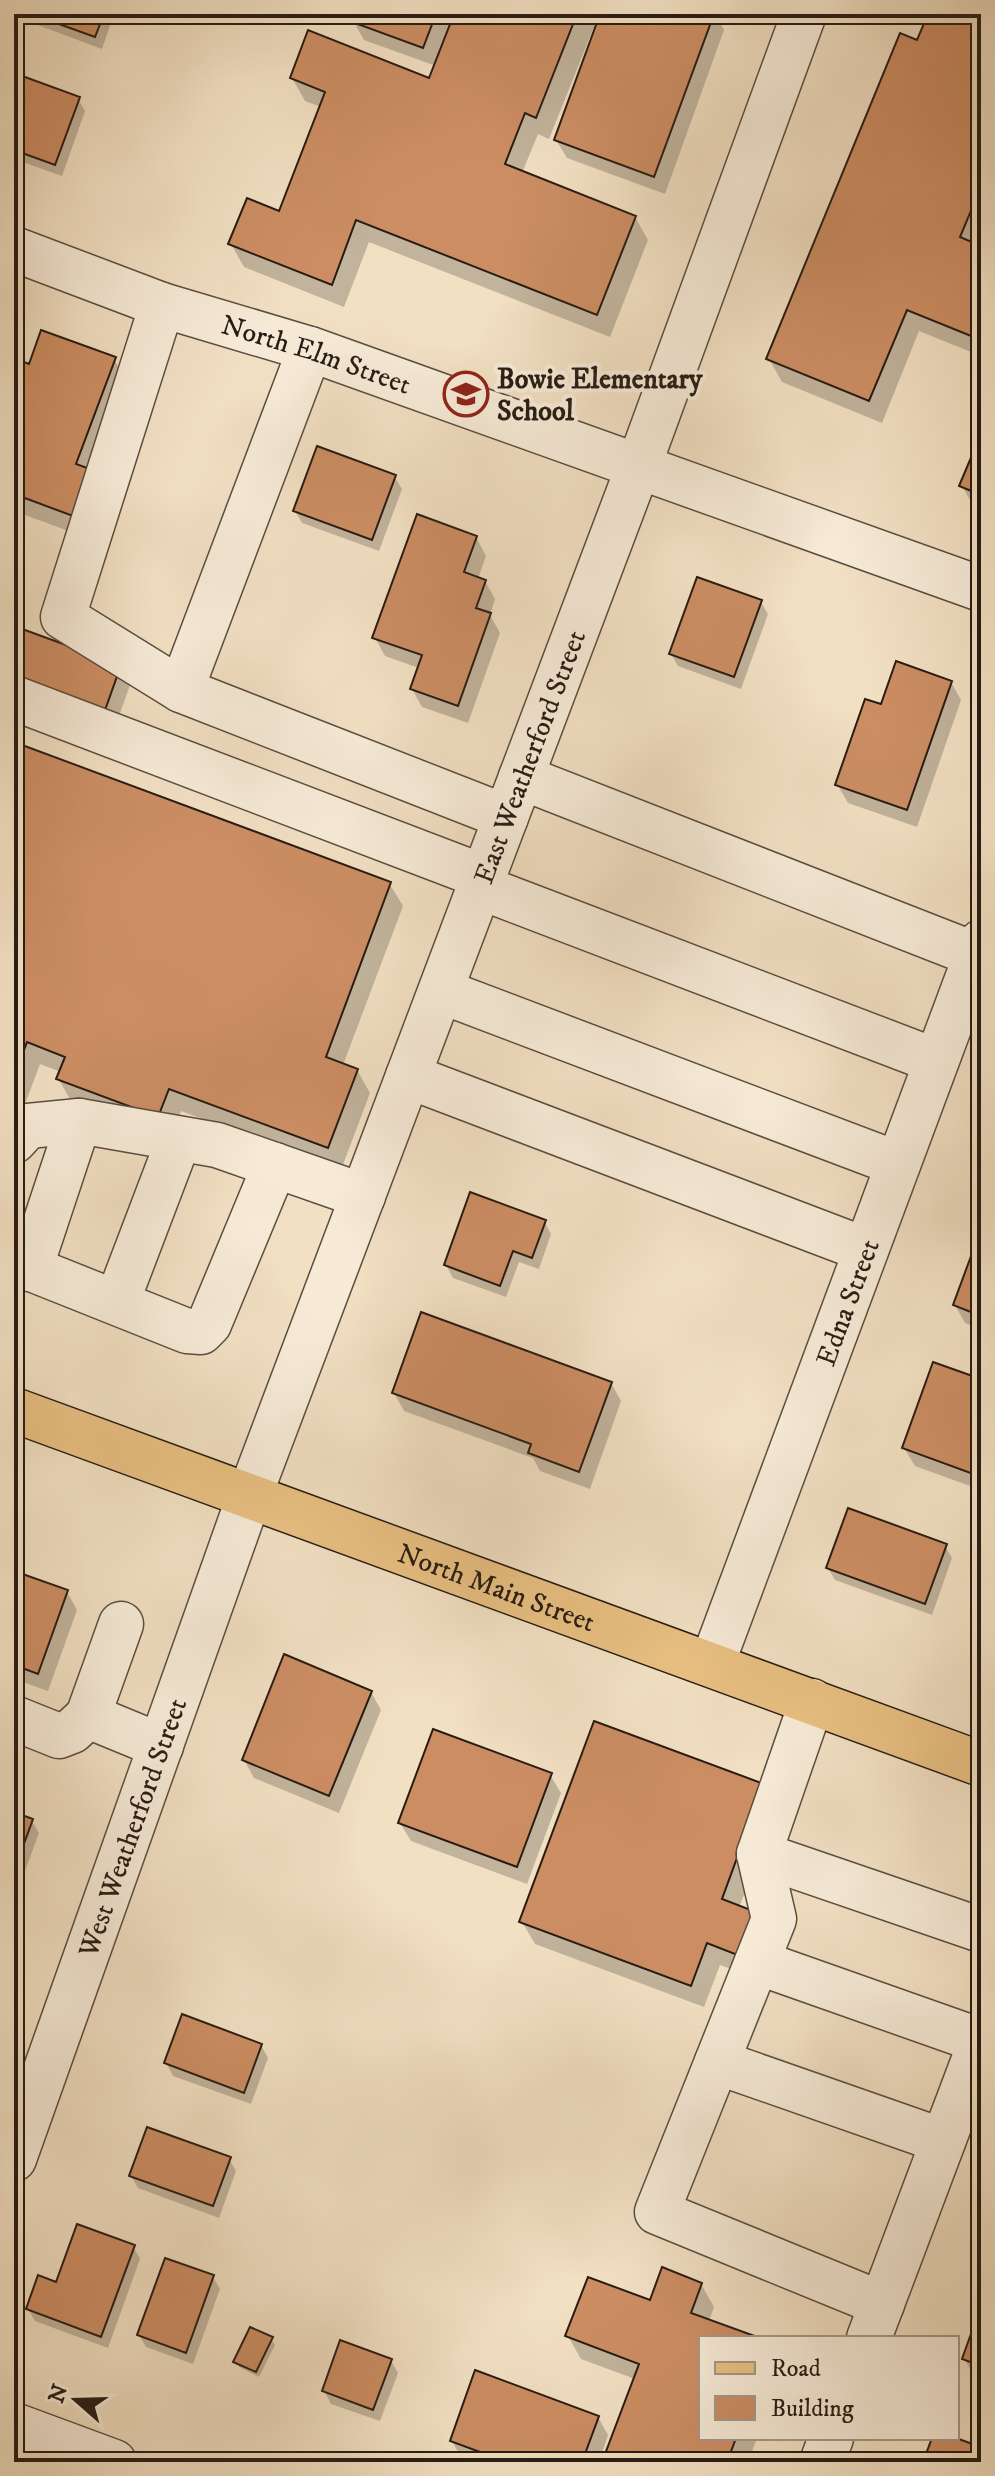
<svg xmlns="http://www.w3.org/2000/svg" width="995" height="2476" font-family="'IM FELL DW Pica',serif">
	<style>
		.shadow { fill: #0003 }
		.building { fill: #cc8d63; stroke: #271c14; stroke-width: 2 }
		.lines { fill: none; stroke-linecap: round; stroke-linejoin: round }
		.minor-casing { stroke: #5a4d40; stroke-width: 47 }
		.major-casing { stroke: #271c14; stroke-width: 47 }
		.minor { stroke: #f7ebd8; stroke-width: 44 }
		.major { stroke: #e9c082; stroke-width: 44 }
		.labels { text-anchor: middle; stroke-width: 8; stroke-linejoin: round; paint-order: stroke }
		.street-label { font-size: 28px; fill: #271c14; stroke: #f7ebd8 }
		.poi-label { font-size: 28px; font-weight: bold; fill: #271c14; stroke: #f7ebd8; text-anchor: start }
	</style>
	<rect width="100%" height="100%" fill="#f2e0c3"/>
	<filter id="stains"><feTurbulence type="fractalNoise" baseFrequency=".0025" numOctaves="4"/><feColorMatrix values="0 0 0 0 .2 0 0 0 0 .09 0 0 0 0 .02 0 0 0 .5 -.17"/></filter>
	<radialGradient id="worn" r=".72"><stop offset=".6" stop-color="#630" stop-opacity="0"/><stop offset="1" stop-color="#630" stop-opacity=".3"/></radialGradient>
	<path class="shadow" d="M29 14H114L102 49 35 24Z
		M357 14H715L724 30 665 194 567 158 556 140 598 25 595 24 549 139 538 134 522 173 635 217 648 240 610 337 369 242 344 307 244 267 231 244 280 214 321 107 305 101 292 78 430 80 436 66 364 40 354 22Z
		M930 14H981L978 247 981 248V356L919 331 882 423 782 382 769 359Z
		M14 76 78 99 85 111 62 176 14 159Z
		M114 359 127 382 85 537 14 511V360L30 366Z
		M981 439V511L975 509 962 486Z
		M394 476 402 489 379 551 302 523 295 511Z
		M476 537 486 556 478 579 485 581 495 599 490 615 500 633 468 723 422 707 412 689 419 668 385 656 375 638Z
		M761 602 768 614 741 689 678 666 671 654Z
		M14 629 120 667 130 685 114 730Z
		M951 682 961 700 917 827 848 803 837 784 882 707Z
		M14 744 389 883 403 906 343 1065 357 1070 370 1093 341 1170 181 1111 171 1139 71 1101 58 1078 61 1072 40 1064 14 1133Z
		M544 1221 551 1234 539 1269 519 1262 506 1297 453 1278 446 1265Z
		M981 1235V1329L965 1323 955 1305Z
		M981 1381V1490L915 1466 904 1448Z
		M611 1383 621 1401 590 1489 540 1471 533 1458 404 1411 394 1393Z
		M945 1546 952 1558 932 1615 835 1580 828 1568Z
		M14 1573 67 1592 77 1610 48 1691 14 1679Z
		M371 1692 381 1710 339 1813 254 1778 244 1760Z
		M550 1775 561 1793 527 1884 411 1841 400 1823Z
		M776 1808 739 1908 753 1977 720 1965 704 2007 535 1944 522 1922Z
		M14 1814 32 1821 39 1833 19 1887 14 1885Z
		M261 2045 268 2058 251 2104 173 2076 166 2063Z
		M229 2159 236 2171 219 2218 138 2188 131 2176Z
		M133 2246 140 2259 108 2348 35 2321 28 2309Z
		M213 2277 220 2289 193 2364 146 2347 139 2335Z
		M701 2284 714 2307 709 2321 754 2338H701V2438H757L748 2462H605L635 2379 581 2359 568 2336Z
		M981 2312V2374L971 2371 964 2358Z
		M271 2339 275 2345 259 2377 239 2367 235 2361Z
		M391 2361 398 2373 380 2421 331 2404 324 2391Z
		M598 2417 608 2435 599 2462H471L462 2459 452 2441Z"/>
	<path class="building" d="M31 14H104L95 37Z
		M355 14H436L423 48 352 22Z
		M454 14H577L536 118 525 113 505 164 636 216 597 315 356 220 332 285 228 244 247 198 279 211 325 92 290 78 308 30 429 78Z
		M600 14H714L654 177 554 140Z
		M928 14H981V204L975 201 960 237 981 246V340L907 310 869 401 766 359 900 33 917 40Z
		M14 73 80 97 55 165 14 150Z
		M41 330 116 357 76 464 90 469 73 516 14 494V358L29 364Z
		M981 434V495L959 486Z
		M317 446 396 475 372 540 293 511Z
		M417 514 477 536 464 572 486 580 476 608 491 613 458 706 410 689 422 655 372 638Z
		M697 577 762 600 734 677 669 654Z
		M14 626 121 665 104 713 14 681Z
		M896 661 952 681 907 810 835 785 865 699 881 704Z
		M14 742 391 882 326 1057 358 1069 328 1148 169 1089 158 1117 56 1079 65 1057 27 1042 14 1077Z
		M470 1192 546 1220 532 1258 513 1251 500 1286 444 1265Z
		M981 1229V1316L953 1305Z
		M421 1312 612 1382 579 1472 528 1453 531 1444 392 1393Z
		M933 1362 981 1379V1459L976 1475 902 1448Z
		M848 1508 947 1544 925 1604 826 1568Z
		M14 1571 68 1590 38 1674 14 1665Z
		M284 1654 372 1691 329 1796 242 1760Z
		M594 1721 764 1784 722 1899 756 1912 740 1956 707 1943 691 1986 519 1922Z
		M433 1729 552 1773 517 1867 398 1823Z
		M14 1812 33 1819 14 1871Z
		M182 2014 262 2044 244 2093 164 2063Z
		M147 2127 231 2157 213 2206 129 2176Z
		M77 2224 135 2245 101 2337 26 2309 38 2275 56 2282Z
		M165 2258 214 2275 186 2353 137 2335Z
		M662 2267 702 2283 691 2313 760 2338H701V2438H736L727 2462H602L639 2364 565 2336 588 2277 650 2300Z
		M981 2306V2366L962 2359Z
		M250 2327 273 2337 256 2372 233 2362Z
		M340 2340 392 2359 373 2410 322 2391Z
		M475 2370 599 2416 582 2462H507L450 2441Z
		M932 2438H956L981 2447V2462H923Z"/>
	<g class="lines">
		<g class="minor-casing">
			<g id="minor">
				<path id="s1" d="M14 249 162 305 310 349 981 589"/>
				<path d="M162 305 63 617 181 690"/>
				<path d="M310 349 181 690 506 817"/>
				<path d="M14 698 484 877"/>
				<path d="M521 777 976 955"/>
				<path d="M480 887 936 1061"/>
				<path d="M441 991 898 1164"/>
				<path d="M408 1076 866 1250"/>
				<path d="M14 1141 28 1126 79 1121 217 1145 363 1196"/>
				<path d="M14 1262 187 1331 201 1332 209 1324 275 1165"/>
				<path d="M30 1269 79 1121"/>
				<path d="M117 1302 179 1139"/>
				<path id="s2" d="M712 1664 981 942"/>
				<path d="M812 1701 759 1854 774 1919 657 2212 882 2304"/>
				<path d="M88 1716 121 1624"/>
				<path d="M14 1718 59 1736 72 1731 88 1716 161 1746"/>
				<path d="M759 1854 981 1930"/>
				<path d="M757 1962 981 2041"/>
				<path d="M717 2062 943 2141"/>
				<path id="s3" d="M14 2159 249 1497 639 465 804 14"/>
				<path d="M869 2338 981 2041"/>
				<path d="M14 2425 114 2462"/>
				<path d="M822 2462 831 2438"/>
			</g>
		</g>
		<g class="major-casing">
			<g id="major">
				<path id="s4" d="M14 1410 981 1764"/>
			</g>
		</g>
		<use href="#minor" class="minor"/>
		<use href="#major" class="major"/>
	</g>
	<defs>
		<g id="school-ring" transform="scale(2.3)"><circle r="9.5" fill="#f7ebd8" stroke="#8f2418" stroke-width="1.5"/><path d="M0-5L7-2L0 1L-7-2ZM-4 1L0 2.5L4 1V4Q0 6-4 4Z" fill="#8f2418"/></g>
	</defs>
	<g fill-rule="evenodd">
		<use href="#school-ring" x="466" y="394"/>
	</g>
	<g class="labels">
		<g class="street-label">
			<text dy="10" stroke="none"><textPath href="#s1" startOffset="320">North Elm Street</textPath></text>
			<text dy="10" stroke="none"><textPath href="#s3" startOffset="1494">East Weatherford Street</textPath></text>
			<text dy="10" stroke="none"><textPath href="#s2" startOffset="386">Edna Street</textPath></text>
			<text dy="10" stroke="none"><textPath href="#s4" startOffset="514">North Main Street</textPath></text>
			<text dy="10" stroke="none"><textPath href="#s3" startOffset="352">West Weatherford Street</textPath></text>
		</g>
		<g class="poi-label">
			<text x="497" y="388">Bowie Elementary<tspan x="497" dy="32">School</tspan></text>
		</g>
	</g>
	<rect width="995" height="2476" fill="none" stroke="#f2e0c3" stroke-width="48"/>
	<rect x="16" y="16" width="963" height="2444" fill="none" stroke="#271c14" stroke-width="4"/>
	<rect x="24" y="24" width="947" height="2428" fill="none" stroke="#271c14" stroke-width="2"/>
	<rect x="699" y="2336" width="260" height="104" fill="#f7ebd8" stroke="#a4988a" stroke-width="2"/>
	<rect x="715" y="2362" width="40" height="12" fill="#e9c082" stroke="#a4988a" stroke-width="2"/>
	<text x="771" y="2376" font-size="24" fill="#271c14">Road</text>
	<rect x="715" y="2396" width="40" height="24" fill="#cc8d63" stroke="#a4988a" stroke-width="2"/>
	<text x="771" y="2416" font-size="24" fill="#271c14">Building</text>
	<g transform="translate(76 2400) rotate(290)" stroke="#f7ebd8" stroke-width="6" paint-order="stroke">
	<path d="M0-6L14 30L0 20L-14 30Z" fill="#271c14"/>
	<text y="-12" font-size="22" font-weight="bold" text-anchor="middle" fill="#271c14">N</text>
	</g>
	<rect width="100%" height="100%" filter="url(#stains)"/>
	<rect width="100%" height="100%" fill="url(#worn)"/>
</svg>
